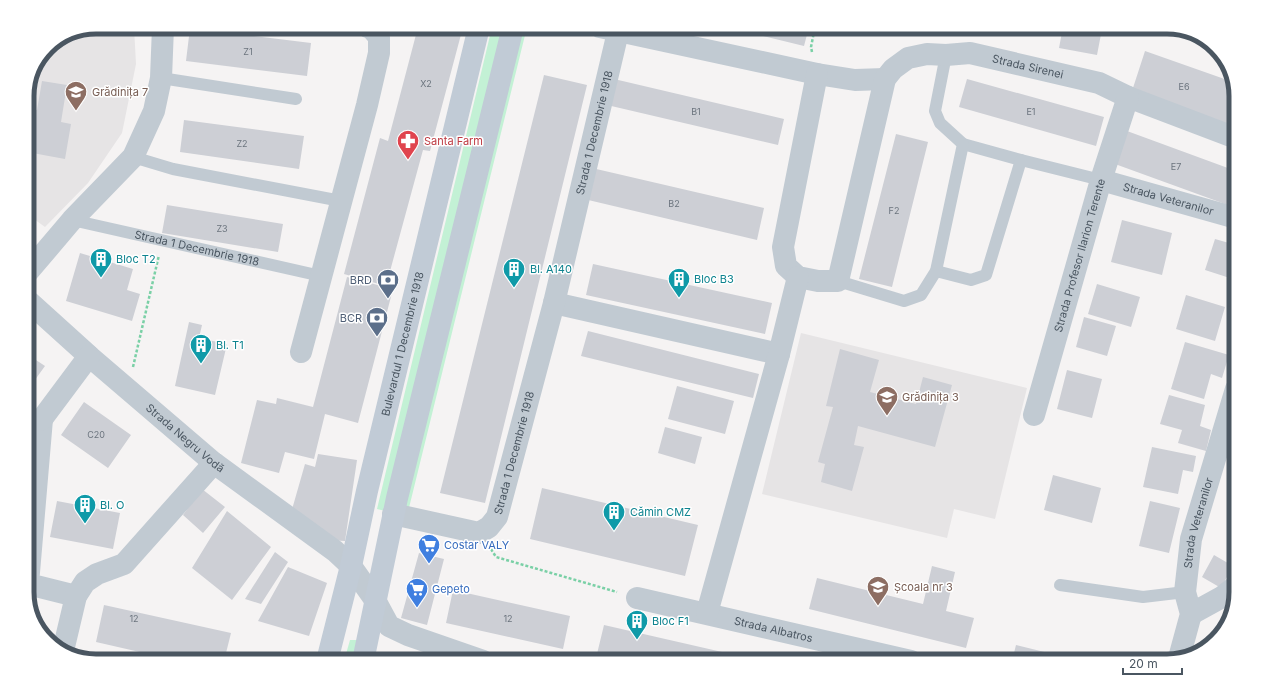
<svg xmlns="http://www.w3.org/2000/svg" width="1263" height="688" font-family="Inter,sans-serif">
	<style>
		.education { fill: #e6e4e5 }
		.green { fill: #c3f1d5 }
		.building { fill: #cdcfd5 }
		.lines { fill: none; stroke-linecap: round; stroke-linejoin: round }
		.path { stroke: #7ad0a6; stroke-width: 2.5; stroke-dasharray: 3 2; stroke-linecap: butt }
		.service { stroke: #c1cad2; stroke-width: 12 }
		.minor { stroke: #c1cad2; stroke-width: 22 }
		.secondary { stroke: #c1cbd6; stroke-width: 22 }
		.labels { text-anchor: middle; stroke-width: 3; stroke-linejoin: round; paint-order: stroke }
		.number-label { font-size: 9px; fill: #6b747e }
		.street-label { font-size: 11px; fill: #4a5661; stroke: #fff }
		.education-label { font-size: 11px; fill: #785e54; stroke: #fff; text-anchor: start }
		.health-label { font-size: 11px; fill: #be3a42; stroke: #fff; text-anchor: start }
		.culture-label { font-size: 11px; fill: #0d838f; stroke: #fff; text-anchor: start }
		.service-label { font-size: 11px; fill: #4e5e75; stroke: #fff; text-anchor: end }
		.shop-label { font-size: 11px; fill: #366cbe; stroke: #fff; text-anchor: start }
		.rim { fill: none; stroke: #4a5661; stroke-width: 5 }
	</style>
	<rect width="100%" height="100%" fill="#f5f3f3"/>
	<path class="education" d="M96 27H134L136 64 122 133 88 183 45 227 27 214V92L47 47 70 32Z
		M801 333 1027 388 995 519 954 509 947 538 762 494Z"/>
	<path class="green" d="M492 27H527L407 516 377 509Z
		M350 640H364L359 661H344Z"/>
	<path class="building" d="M418 27H463L430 151 423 150 386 286 344 274 380 138 388 141Z
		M726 27H809L804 46Z
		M994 27H1030L1028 35Z
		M1063 27H1094L1102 29 1097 55 1059 48Z
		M190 28 311 43 307 76 186 61Z
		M1145 51 1233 82 1236 92V128L1132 91Z
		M544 75 587 85 485 503 440 493Z
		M614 79 784 119 778 145 607 105Z
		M967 79 1104 117 1096 146 959 107Z
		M42 81 67 85 61 122 71 124 65 159 27 152 29 135H27V108L37 110Z
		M184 120 304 136 299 169 180 152Z
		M1127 131 1236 171V208L1115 164Z
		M896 134 928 142 892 287 859 279Z
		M592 168 764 208 757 240 584 199Z
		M167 205 283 224 278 252 162 233Z
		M1122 220 1172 233 1162 275 1111 262Z
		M1215 239 1236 245V280L1205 270Z
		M80 253 133 269 127 290 140 294 132 321 66 301Z
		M593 264 772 303 765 334 586 295Z
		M347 277 393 289 358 423 325 414 314 459 285 452 279 473 241 463 257 400 276 404 277 398 313 407Z
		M1097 284 1140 297 1131 327 1088 314Z
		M1186 295 1225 307 1215 341 1176 329Z
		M1084 317 1116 326 1107 356 1076 347Z
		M189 322 202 325 199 338 227 344 215 395 175 386Z
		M588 331 759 374 753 398 581 356Z
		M1185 342 1229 355 1222 378 1211 374 1204 399 1171 389Z
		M840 349 879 360 870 392 916 404 923 377 952 385 935 447 858 426 854 445 864 447 852 491 821 482 825 464 818 462 833 407 826 406Z
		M27 354 45 366 27 391Z
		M1067 370 1102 379 1092 418 1057 409Z
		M677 386 734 401 725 434 668 419Z
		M1169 395 1205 405 1200 426 1211 430 1206 451 1178 443 1182 430 1160 424Z
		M84 402 131 435 108 468 61 435Z
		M665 427 702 437 695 464 658 453Z
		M1152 447 1196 456 1193 472 1183 470 1178 494 1143 487Z
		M318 454 357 460 345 541 326 540 291 513 305 464 315 467Z
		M1053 475 1101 488 1092 523 1044 510Z
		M1235 476H1236V505L1229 504Z
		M542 488 698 525 685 576 530 539Z
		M202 489 225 507 203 533 183 515Z
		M57 501 120 513 113 549 50 537Z
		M1150 501 1180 508 1169 553 1139 546Z
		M227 511 271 547 232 600 192 568Z
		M275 552 288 562 261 604 245 599Z
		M419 553 444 559 427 625 401 618Z
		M1214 555 1233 566 1221 588 1202 577Z
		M932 566 955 572 946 611 974 618 966 648 809 609 817 578 923 604Z
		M288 567 327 583 309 636 258 621Z
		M453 590 570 616 563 649 446 623Z
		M104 605 231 633 224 661H179L96 642Z
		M604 625 744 657 743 661H610L596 658Z
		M38 629 55 634 53 643 39 630Z
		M1016 645 1077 660V661H1012Z"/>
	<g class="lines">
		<path class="path" d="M812 52 811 47 815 27
			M133 367 159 255
			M491 549 496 557 617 592"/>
		<g class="service">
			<path d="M161 78 296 99"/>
			<path d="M963 144 1021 160"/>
			<path d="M133 157 173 169 341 201"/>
			<path id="s1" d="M72 220 321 276"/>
			<path d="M936 271 971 280 986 275 1021 160 1101 180"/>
			<path d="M838 281 904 301 921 295 936 271 963 144 940 123 935 111 946 55"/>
			<path d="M1060 585 1143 597 1185 592"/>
		</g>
		<g class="minor">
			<path d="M600 27 817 74 855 80 885 79"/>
			<path id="s2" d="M817 74 783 247 786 266 798 277 818 281H838L885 79 893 69 908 58 927 54 946 55 970 53 1099 83 1128 97 1236 138"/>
			<path id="s3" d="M1101 180 1236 218"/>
			<path d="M27 273 72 220 133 157 154 111 161 78 163 27"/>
			<path id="s4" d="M27 300 89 356 214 463 335 551 351 566 375 600 389 626 408 635 483 661"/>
			<path d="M554 303 779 354"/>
			<path d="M301 352 367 105 379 53V37L371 28 368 27"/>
			<path id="s5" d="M1034 415 1101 180 1128 97"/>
			<path d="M42 419 28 584 76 596"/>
			<path d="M28 421 42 419 89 356"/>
			<path id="s6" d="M393 514 479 533 489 527 497 517 554 303 618 32"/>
			<path id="s7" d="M637 598 911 661"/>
			<path d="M707 613 779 354 798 277"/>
			<path d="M1191 614 1222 597 1236 586"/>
			<path d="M63 651 76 596 85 582 97 574 124 564 214 463"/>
			<path id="s8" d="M1179 658 1191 614 1185 592 1191 539 1236 389"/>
		</g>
		<g class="secondary">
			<path id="s9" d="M327 661 351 566 367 491 479 27"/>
			<path d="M363 661 397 498 513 27"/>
		</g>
	</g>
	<defs>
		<g id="school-pin" transform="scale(1.15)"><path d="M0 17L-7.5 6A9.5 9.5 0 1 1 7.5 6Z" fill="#8d6e63" stroke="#fff"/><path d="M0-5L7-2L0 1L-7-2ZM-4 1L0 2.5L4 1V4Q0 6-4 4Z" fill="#fff"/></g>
		<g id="pharmacy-pin" transform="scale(1.15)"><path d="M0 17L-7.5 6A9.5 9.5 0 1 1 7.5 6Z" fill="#e0444e" stroke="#fff"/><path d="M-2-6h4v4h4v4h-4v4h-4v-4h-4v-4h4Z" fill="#fff"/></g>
		<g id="building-pin" transform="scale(1.15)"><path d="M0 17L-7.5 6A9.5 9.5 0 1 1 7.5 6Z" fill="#0f9aa8" stroke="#fff"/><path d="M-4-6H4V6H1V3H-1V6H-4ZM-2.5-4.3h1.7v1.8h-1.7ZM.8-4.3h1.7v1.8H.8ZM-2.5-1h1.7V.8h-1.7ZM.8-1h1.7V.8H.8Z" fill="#fff"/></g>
		<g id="bank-pin" transform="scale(1.15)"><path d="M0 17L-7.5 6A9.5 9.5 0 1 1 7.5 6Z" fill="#5c6f8a" stroke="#fff"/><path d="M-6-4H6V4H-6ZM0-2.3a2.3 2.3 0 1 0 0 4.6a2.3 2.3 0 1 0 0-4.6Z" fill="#fff"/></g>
		<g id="supermarket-pin" transform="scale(1.15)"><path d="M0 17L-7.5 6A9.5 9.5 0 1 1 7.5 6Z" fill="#3f7fe0" stroke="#fff"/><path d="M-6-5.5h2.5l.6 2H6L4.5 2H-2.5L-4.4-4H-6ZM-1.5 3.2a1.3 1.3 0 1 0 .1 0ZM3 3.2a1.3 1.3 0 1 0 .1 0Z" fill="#fff"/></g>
	</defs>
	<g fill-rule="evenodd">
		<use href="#school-pin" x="76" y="92"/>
		<use href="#pharmacy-pin" x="408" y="141"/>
		<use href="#building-pin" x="101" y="259"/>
		<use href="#building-pin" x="514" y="269"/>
		<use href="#building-pin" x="679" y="279"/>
		<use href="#bank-pin" x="388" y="280"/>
		<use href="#bank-pin" x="377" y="318"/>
		<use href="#building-pin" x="201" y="345"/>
		<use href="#school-pin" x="887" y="397"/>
		<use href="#building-pin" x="85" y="505"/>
		<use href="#building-pin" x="614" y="512"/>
		<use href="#supermarket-pin" x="429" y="545"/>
		<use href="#school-pin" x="878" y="587"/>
		<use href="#supermarket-pin" x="417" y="589"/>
		<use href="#building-pin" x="637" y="621"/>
	</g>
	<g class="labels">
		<g class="number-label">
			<text x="248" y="55">Z1</text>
			<text x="426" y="87">X2</text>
			<text x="1184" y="90">E6</text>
			<text x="696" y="115">B1</text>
			<text x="1031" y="115">E1</text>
			<text x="242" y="147">Z2</text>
			<text x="1176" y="170">E7</text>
			<text x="674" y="207">B2</text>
			<text x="894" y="214">F2</text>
			<text x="222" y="232">Z3</text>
			<text x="96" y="438">C20</text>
			<text x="134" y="622">12</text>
			<text x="508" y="622">12</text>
		</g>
		<g class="street-label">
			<text dy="4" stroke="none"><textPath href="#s2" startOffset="613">Strada Sirenei</textPath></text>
			<text dy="4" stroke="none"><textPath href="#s6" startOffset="509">Strada 1 Decembrie 1918</textPath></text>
			<text dy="4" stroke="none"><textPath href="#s3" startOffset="70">Strada Veteranilor</textPath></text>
			<text dy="4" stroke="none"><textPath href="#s1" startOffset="128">Strada 1 Decembrie 1918</textPath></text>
			<text dy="4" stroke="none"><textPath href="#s5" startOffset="166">Strada Profesor Ilarion Terente</textPath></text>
			<text dy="4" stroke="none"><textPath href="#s9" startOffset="326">Bulevardul 1 Decembrie 1918</textPath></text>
			<text dy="4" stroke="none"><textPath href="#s4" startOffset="210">Strada Negru Vodă</textPath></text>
			<text dy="4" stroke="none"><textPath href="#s6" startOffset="179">Strada 1 Decembrie 1918</textPath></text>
			<text dy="4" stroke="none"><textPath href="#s8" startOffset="139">Strada Veteranilor</textPath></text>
			<text dy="4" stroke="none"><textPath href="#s7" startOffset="140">Strada Albatros</textPath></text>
		</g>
		<g class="education-label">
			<text x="92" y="96">Grădinița 7</text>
			<text x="902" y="401">Grădinița 3</text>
			<text x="894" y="591">Școala nr 3</text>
		</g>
		<g class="health-label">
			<text x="424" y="145">Santa Farm</text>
		</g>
		<g class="culture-label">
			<text x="116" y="263">Bloc T2</text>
			<text x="530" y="273">Bl. A140</text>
			<text x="694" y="283">Bloc B3</text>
			<text x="216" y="349">Bl. T1</text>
			<text x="100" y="509">Bl. O</text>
			<text x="630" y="516">Cămin CMZ</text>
			<text x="652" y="625">Bloc F1</text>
		</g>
		<g class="service-label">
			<text x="372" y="284">BRD</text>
			<text x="362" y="322">BCR</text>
		</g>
		<g class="shop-label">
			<text x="444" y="549">Costar VALY</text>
			<text x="432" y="593">Gepeto</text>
		</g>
	</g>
	<path d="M0 0H1263V688H0ZM96 34H1167A62 62 0 0 1 1229 96V592A62 62 0 0 1 1167 654H96A62 62 0 0 1 34 592V96A62 62 0 0 1 96 34Z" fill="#fff" fill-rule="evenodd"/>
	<path class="rim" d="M96 34H1167A62 62 0 0 1 1229 96V592A62 62 0 0 1 1167 654H96A62 62 0 0 1 34 592V96A62 62 0 0 1 96 34Z"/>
	<path d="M1123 668v6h59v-6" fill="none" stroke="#4a5661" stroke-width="2"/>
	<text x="1129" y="668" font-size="12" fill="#4a5661" stroke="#ffffff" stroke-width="3" paint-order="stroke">20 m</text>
</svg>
